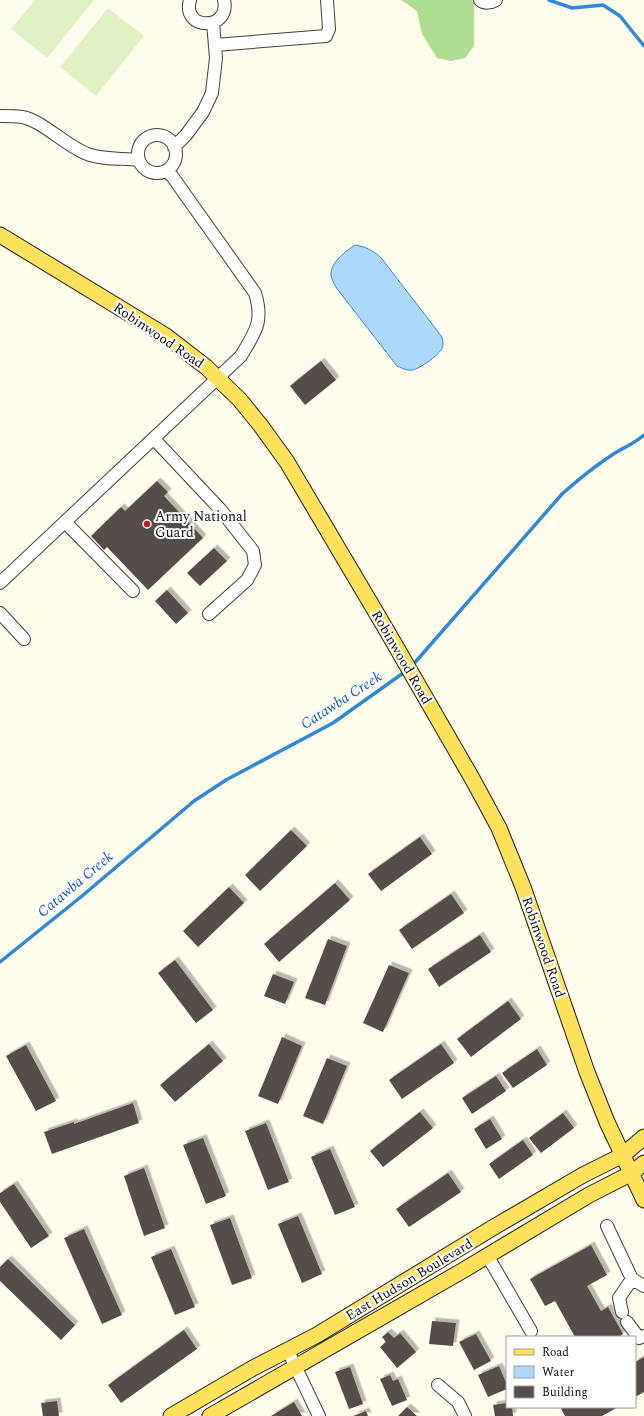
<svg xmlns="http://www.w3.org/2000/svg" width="644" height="1416" font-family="Spectral,serif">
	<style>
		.forest { fill: #afdd91 }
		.pitch { fill: #e0f2c5 }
		.water { fill: #acd8fa; stroke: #2f89d5 }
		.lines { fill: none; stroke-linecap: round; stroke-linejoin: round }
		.stream { stroke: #2f89d5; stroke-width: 3.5 }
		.building { fill: #554e48; filter: url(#shadow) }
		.minor-casing { stroke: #3f3f3f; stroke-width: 14 }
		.major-casing { stroke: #1d1d1d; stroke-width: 17 }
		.minor { stroke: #fff; stroke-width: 12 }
		.major { stroke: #ffe15b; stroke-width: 15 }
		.poi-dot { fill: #c31f1c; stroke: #fff; stroke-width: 1.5 }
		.labels { text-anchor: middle; stroke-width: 4; stroke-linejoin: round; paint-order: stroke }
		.street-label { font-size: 14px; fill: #0c0c0c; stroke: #fff }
		.poi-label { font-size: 14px; fill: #0c0c0c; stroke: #fff; text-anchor: start }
		.water-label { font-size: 15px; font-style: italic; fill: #0f5aa4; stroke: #fff }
	</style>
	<defs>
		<filter id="shadow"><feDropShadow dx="3.5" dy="-3.5" stdDeviation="0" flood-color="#0004"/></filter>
	</defs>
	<rect width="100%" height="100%" fill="#fffceb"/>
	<path class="forest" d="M401 0H472L474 2V46L465 58 451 61 437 58 422 34 417 11Z"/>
	<path class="pitch" d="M35 0H94L47 58 11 29Z
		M108 8 144 36 96 96 60 67Z"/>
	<path class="water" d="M355 245C367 247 374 251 382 259L442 337C443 342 444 346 441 350 437 356 420 369 412 370 407 371 402 368 397 366L338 290C335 286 332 281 331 275 330 263 346 251 355 245Z"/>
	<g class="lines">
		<path class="stream" d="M549 0 572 8 603 5 620 16 644 46
			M411 667 562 494C579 479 596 465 615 453 625 447 635 443 644 435
			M0 962 82 896 194 801 226 780 333 723 406 671"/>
	</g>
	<path class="building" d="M321 361 336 380 305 405 290 386Z
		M157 481 168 492 164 496 203 538 148 590 107 547 104 550 91 536 121 507 125 511Z
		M214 548 227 561 200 586 187 573Z
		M167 590 188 613 176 624 155 601Z
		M291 830 307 846 260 891 245 875Z
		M420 837 432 854 381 891 368 874Z
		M335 883 350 900 279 962 264 944Z
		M229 887 244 903 198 947 183 931Z
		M451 894 464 913 412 949 399 930Z
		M480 935 491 952 439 987 428 969Z
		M328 939 347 946 325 1005 305 998Z
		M175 960 213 1010 196 1023 158 973Z
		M389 965 409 973 383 1032 363 1023Z
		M273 974 294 982 285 1004 264 996Z
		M508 1001 521 1019 471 1057 457 1039Z
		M282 1037 302 1046 278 1104 258 1096Z
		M209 1044 223 1061 175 1102 160 1085Z
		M441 1044 454 1063 402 1099 389 1080Z
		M26 1045 56 1101 36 1111 6 1056Z
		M537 1049 547 1065 513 1088 502 1073Z
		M327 1058 347 1066 323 1124 303 1116Z
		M496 1076 506 1091 472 1114 462 1098Z
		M133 1103 139 1123 52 1154 44 1132 74 1122V1124Z
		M420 1112 433 1128 383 1167 370 1151Z
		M563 1113 574 1128 541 1153 529 1138Z
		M490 1119 502 1139 486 1149 474 1129Z
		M266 1123 289 1182 268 1190 245 1131Z
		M203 1138 226 1196 206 1204 183 1145Z
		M523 1140 533 1155 499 1179 489 1164Z
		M330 1149 355 1207 335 1215 311 1157Z
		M144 1168 165 1228 144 1236 124 1176Z
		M448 1173 461 1192 409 1227 396 1209Z
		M14 1184 49 1236 31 1248 0 1202V1193Z
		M298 1216 322 1274 302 1283 278 1224Z
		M230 1218 252 1278 232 1285 210 1225Z
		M84 1229 122 1315 102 1324 64 1238Z
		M591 1245 607 1275 587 1286 601 1311 608 1307 623 1334 619 1337H575L555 1301 545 1306 530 1279Z
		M171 1249 195 1307 175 1315 151 1257Z
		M8 1259 75 1325 61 1340 0 1281V1267Z
		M432 1321 456 1323 453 1346 429 1344Z
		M184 1330 197 1349 121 1403 108 1385Z
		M388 1332 394 1338 400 1333 416 1352 397 1368 380 1347 386 1342 382 1337Z
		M476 1334 491 1361 474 1370 459 1342Z
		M644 1357V1392L635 1397V1362Z
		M499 1366 507 1385V1389L488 1397 478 1375Z
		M350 1367 363 1404 349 1409 335 1372Z
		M390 1375 393 1381 398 1379 407 1400 392 1406 380 1379Z
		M57 1401 59 1416H43L41 1403Z
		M294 1402 302 1416H271Z
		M507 1403V1407H512L513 1416H495L493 1405Z
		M407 1407 417 1416H398Z
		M560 1407H618L602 1416H565Z
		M366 1411 368 1416H353Z"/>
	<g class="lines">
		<g class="minor-casing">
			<path id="minor" d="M190 0C181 31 231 31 224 0
				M480 0C484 4 491 3 496 0
				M215 45 326 36 329 29 327 0
				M0 116C7 116 15 116 22 117 44 121 66 147 90 155 106 160 123 158 139 160
				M138 154a19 19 0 1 1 38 0a19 19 0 1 1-38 0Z
				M174 147 186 135 203 112 212 93 216 58 213 23
				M154 439 220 509 253 551 255 565 247 580 209 614
				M65 522 133 591
				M0 583 241 356C255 332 264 322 255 293L172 176 166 171
				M0 613 24 639
				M607 1226 632 1279 619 1298 622 1312
				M487 1255 531 1331
				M632 1279 644 1286
				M627 1322 639 1338 644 1336
				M288 1351 319 1416
				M438 1385 458 1402 465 1416"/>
		</g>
		<g class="major-casing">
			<path id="major" d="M0 235 166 336 206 367 240 400 261 426 287 462 387 631 473 780 499 828 523 887 587 1072 607 1122 644 1200
				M171 1416 253 1368 317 1335 494 1227 583 1175 623 1155 644 1137
				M210 1416 462 1271 589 1195 632 1173 644 1163"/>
		</g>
		<use href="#minor" class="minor"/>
		<use href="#major" class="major"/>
	</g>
	<circle class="poi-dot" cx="147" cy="524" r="4"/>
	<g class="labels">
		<g class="street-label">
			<text transform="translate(159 335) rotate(34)" y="5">Robinwood Road</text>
			<text transform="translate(402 657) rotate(60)" y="5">Robinwood Road</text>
			<text transform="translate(544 947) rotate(71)" y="5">Robinwood Road</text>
			<text transform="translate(409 1279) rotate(-31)" y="5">East Hudson Boulevard</text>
		</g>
		<g class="poi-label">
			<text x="155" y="521">Army National<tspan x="155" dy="16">Guard</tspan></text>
		</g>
		<g class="water-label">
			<text transform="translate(341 700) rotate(-33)" y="5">Catawba Creek</text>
			<text transform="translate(75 884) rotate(-40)" y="5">Catawba Creek</text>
		</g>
	</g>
	<rect x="506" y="1336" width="130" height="72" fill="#ffffff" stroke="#9e9e9e"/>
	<rect x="514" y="1349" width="20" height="6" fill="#ffe15b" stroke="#9e9e9e"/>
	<text x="542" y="1356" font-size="12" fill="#0c0c0c">Road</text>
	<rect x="514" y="1366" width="20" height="12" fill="#acd8fa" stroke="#9e9e9e"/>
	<text x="542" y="1376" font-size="12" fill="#0c0c0c">Water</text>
	<rect x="514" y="1386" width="20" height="12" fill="#554e48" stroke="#9e9e9e"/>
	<text x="542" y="1396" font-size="12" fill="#0c0c0c">Building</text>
</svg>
